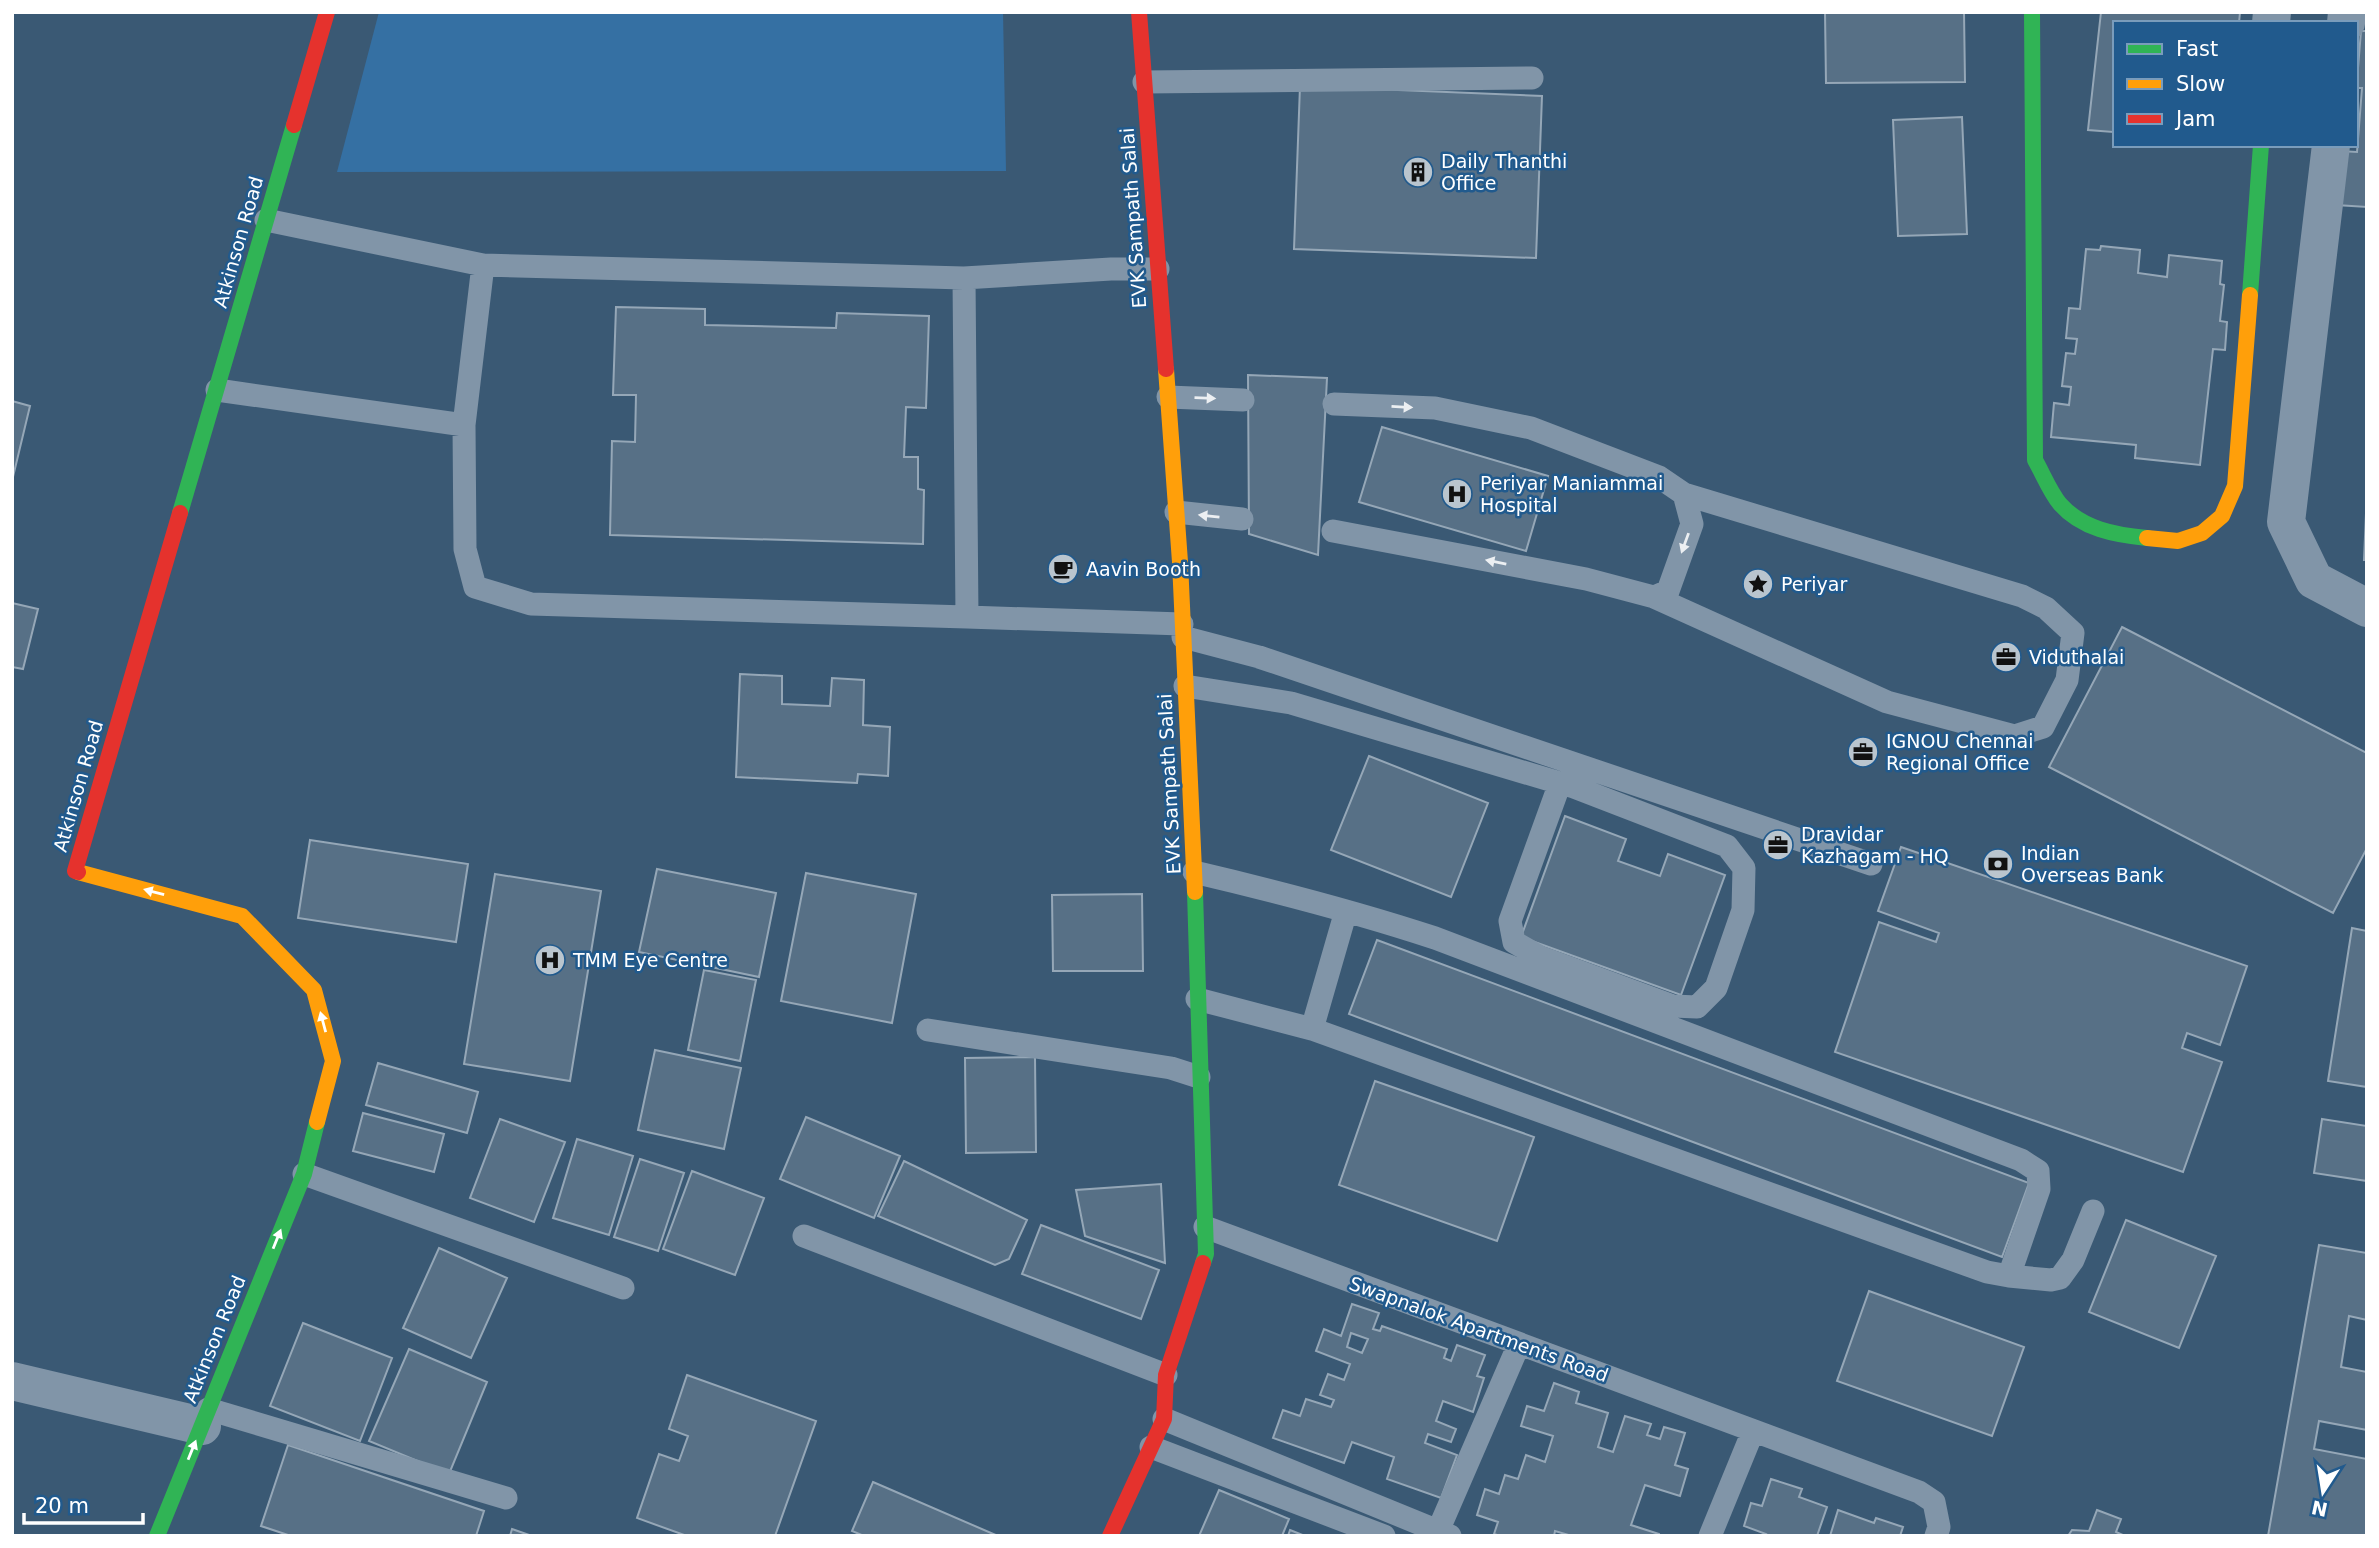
<svg xmlns="http://www.w3.org/2000/svg" width="2379" height="1548" font-family="'DejaVu Sans',sans-serif">
	<style>
		.green { fill: #3570a3 }
		.building { fill: #577086; stroke: #95a7b7; stroke-width: 2; fill-rule: evenodd }
		.lines { fill: none; stroke-linecap: round; stroke-linejoin: round }
		.lane { stroke: #8195a8; stroke-width: 23 }
		.street { stroke: #8195a8; stroke-width: 38 }
		.fast { stroke: #30b455; stroke-width: 16 }
		.slow { stroke: #ff9f0a; stroke-width: 16 }
		.jam { stroke: #e5322d; stroke-width: 16 }
		.oneway { fill: #eceff2 }
		.oneway2 { fill: #fff }
		.labels { text-anchor: middle; stroke-width: 5; stroke-linejoin: round; paint-order: stroke }
		.poi-label { font-size: 19px; fill: #fff; stroke: #215a8d; text-anchor: start }
		.street-label { font-size: 19px; fill: #fff; stroke: #215a8d }
	</style>
	<rect width="100%" height="100%" fill="#3a5974"/>
	<path class="green" d="M379 12H1003L1006 171 337 172Z"/>
	<path class="building" d="M1825 12H1964L1965 82 1826 83Z
		M2101 12H2240L2239 23H2115L2113 132 2088 130Z
		M2367 27V207L2336 205 2340 151 2357 152 2362 88H2356V68H2358L2361 31H2366Z
		M1300 86 1542 96 1536 258 1294 249Z
		M1962 117 1967 234 1898 236 1893 120Z
		M2101 246 2140 250 2138 273 2167 277 2169 255 2222 261 2220 284 2224 285 2220 321 2227 322 2225 350 2213 349 2200 465 2135 458 2136 445 2051 437 2054 403 2069 405 2071 387 2062 386 2066 353 2075 354 2077 339 2066 338 2069 308 2080 309 2086 249 2100 250Z
		M616 307 705 309V325L836 328 837 313 929 316 926 408 906 407 904 457H918V489L924 490 923 544 610 535 612 441 635 442 636 395H613Z
		M1248 375 1327 378 1318 555 1249 534Z
		M12 401 30 406 12 481Z
		M1382 427 1548 476 1526 551 1359 502Z
		M2367 490V560H2364Z
		M12 603 38 609 23 669 12 667Z
		M2122 627 2367 753V848L2333 913 2049 767Z
		M740 674 782 676V704L830 706 832 678 864 680 863 725 890 727 888 776 858 774 857 783 736 777Z
		M1369 756 1488 803 1451 897 1331 850Z
		M1565 816 1626 839 1618 861 1660 876 1668 854 1725 875 1681 995 1521 937Z
		M310 840 468 864 456 942 298 918Z
		M1901 847 2247 966 2220 1045 2187 1033 2182 1048 2222 1062 2183 1172 1835 1052 1879 922 1936 942 1939 933 1878 911Z
		M657 869 776 893 759 977 639 952Z
		M806 873 916 894 892 1023 781 1001Z
		M495 874 601 891 570 1081 464 1064Z
		M1142 894 1143 971H1053L1052 895Z
		M2352 928 2367 931V1087L2328 1081Z
		M1377 940 2029 1183 2002 1257 1349 1014Z
		M704 970 756 980 740 1061 688 1050Z
		M655 1050 741 1068 724 1149 638 1130Z
		M1035 1057 1036 1152 966 1153 965 1058Z
		M378 1063 478 1092 467 1133 366 1105Z
		M1375 1081 1534 1137 1497 1241 1339 1185Z
		M363 1113 444 1134 434 1172 353 1151Z
		M806 1117 900 1156 874 1218 780 1179Z
		M500 1119 565 1142 534 1222 470 1198Z
		M2322 1119 2367 1126V1181L2314 1173Z
		M577 1139 633 1156 609 1235 553 1218Z
		M640 1159 684 1173 658 1251 614 1237Z
		M904 1161 1027 1220 1009 1259 995 1265 878 1216Z
		M692 1171 764 1198 735 1275 663 1249Z
		M1161 1184 1165 1263 1085 1236 1076 1190Z
		M2126 1220 2216 1256 2179 1348 2089 1312Z
		M1041 1225 1159 1270 1141 1319 1022 1274Z
		M2319 1245 2367 1253V1320L2349 1316 2341 1367 2367 1372V1430L2319 1421 2314 1449 2367 1459V1536H2268Z
		M439 1248 507 1278 471 1358 403 1328Z
		M1869 1291 2024 1347 1992 1436 1837 1381Z
		M1352 1304 1379 1313 1373 1329 1380 1331 1382 1326 1447 1349 1444 1358 1451 1361 1457 1345 1485 1355 1477 1376 1484 1378 1473 1412 1443 1401 1436 1421 1456 1429 1451 1442 1428 1434 1425 1443 1457 1455 1441 1498 1387 1479 1394 1457 1352 1442 1344 1463 1273 1438 1283 1410 1300 1416 1306 1399 1331 1407 1334 1400 1320 1395 1328 1374 1344 1380 1350 1364 1316 1351 1324 1329 1341 1336ZM1351 1333 1368 1339 1362 1353 1347 1347Z
		M303 1323 392 1358 360 1441 270 1406Z
		M409 1349 487 1382 449 1474 369 1441Z
		M687 1375 816 1421 775 1536H687L637 1518 659 1454 679 1461 688 1436 669 1429Z
		M1554 1383 1579 1392 1576 1403 1608 1413 1598 1447 1613 1452 1625 1416 1651 1424 1647 1435 1660 1439 1664 1427 1685 1433 1675 1465 1688 1469 1680 1496 1645 1485 1631 1525 1659 1534V1536H1572L1555 1531 1554 1536H1500L1494 1534 1498 1522 1477 1515 1485 1489 1499 1494 1505 1475 1518 1479 1526 1455 1545 1462 1553 1436 1521 1426 1527 1406 1544 1411Z
		M288 1445 484 1511 476 1536H291L261 1526Z
		M1771 1479 1802 1489 1799 1497 1827 1507 1817 1536H1765L1766 1534 1744 1526 1751 1503 1762 1506Z
		M873 1482 998 1536H864L852 1531Z
		M1219 1490 1289 1519 1282 1536H1199Z
		M1838 1510 1874 1523 1876 1518 1903 1527 1900 1536H1830Z
		M2097 1510 2121 1519 2116 1532 2125 1536H2068L2072 1530 2089 1531Z
		M512 1529 532 1536H510Z
		M1290 1530 1305 1536H1288Z"/>
	<g class="lines">
		<path class="lane" d="M1144 82 1532 78
			M266 220 483 265 964 278
			M483 265 464 425 465 549 475 587 531 604 967 617 964 278 1111 269H1158
			M217 390 464 425
			M1168 397 1243 400
			M1176 512 1242 519
			M1333 531 1586 579 1654 597 1668 591 1692 524 1684 494 1659 477 1531 428 1435 408 1334 404
			M1654 597 1887 702 2015 736 2043 727 2067 680 2073 633 2046 608 2022 596 1684 494
			M967 617 1182 624
			M1183 637 1259 657 1871 864
			M1185 686 1291 703 1560 783 1574 787 1727 846 1744 868 1743 910 1716 988 1697 1007 1673 1006 1540 957 1514 942 1510 921 1560 783
			M1194 872C1275 891 1356 912 1435 938L2021 1160 2038 1171 2039 1189 2009 1276 1987 1272 1312 1029 1346 911
			M1197 999 1312 1029
			M928 1030 1171 1068 1199 1077
			M304 1174 623 1288
			M1205 1227 1919 1492 1934 1502 1939 1527 1936 1536
			M804 1236 1166 1375
			M2009 1276 2051 1280 2060 1278 2073 1260 2093 1211
			M208 1409 506 1498
			M1164 1419 1450 1536
			M1151 1447 1384 1536
			M1438 1531 1519 1344
			M1710 1536 1753 1431"/>
		<path class="street" d="M2271 23 2272 12
			M2346 23 2347 12
			M2331 145 2286 522 2314 580 2367 608
			M12 1381 202 1426"/>
		<path class="fast" d="M2032 12 2035 460C2043 474 2050 492 2060 504 2082 529 2115 535 2147 538
			M2250 295 2261 145
			M180 513 294 125
			M1195 892 1206 1254 1203 1263
			M157 1536 304 1174 317 1122"/>
		<path class="slow" d="M1166 369 1180 562 1195 892
			M2147 538 2178 541 2202 533 2222 516 2235 486 2250 295
			M78 872 242 916 314 990 333 1061 317 1122"/>
		<path class="jam" d="M1139 12 1166 369
			M294 125 327 12
			M78 872 75 871 180 513
			M1110 1536 1164 1419 1166 1375 1203 1263"/>
	</g>
	<defs><path id="oneway-solid" d="M-6-.8H1V-3.2L6.5 0L1 3.2V.8H-6Z" transform="scale(1.75)"/></defs>
	<g class="oneway">
		<use href="#oneway-solid" transform="translate(1205 398) rotate(2)"/>
		<use href="#oneway-solid" transform="translate(1402 407) rotate(3)"/>
		<use href="#oneway-solid" transform="translate(1209 516) rotate(-174)"/>
		<use href="#oneway-solid" transform="translate(1685 543) rotate(110)"/>
		<use href="#oneway-solid" transform="translate(1496 562) rotate(-169)"/>
	</g>
	<g class="oneway2">
		<use href="#oneway-solid" transform="translate(154 892) rotate(-165)"/>
		<use href="#oneway-solid" transform="translate(323 1022) rotate(-105)"/>
		<use href="#oneway-solid" transform="translate(277 1239) rotate(-68)"/>
		<use href="#oneway-solid" transform="translate(192 1450) rotate(-68)"/>
	</g>
	<defs>
		<g id="building-disc" transform="scale(1.575)"><circle r="9.5" fill="#bac5ce" stroke="#215a8d"/><path d="M-4-6H4V6H1V3H-1V6H-4ZM-2.5-4.3h1.7v1.8h-1.7ZM.8-4.3h1.7v1.8H.8ZM-2.5-1h1.7V.8h-1.7ZM.8-1h1.7V.8H.8Z" fill="#111"/></g>
		<g id="hospital-disc" transform="scale(1.575)"><circle r="9.5" fill="#bac5ce" stroke="#215a8d"/><path d="M-5-5h3v3.5h4V-5h3V5h-3V1.5h-4V5h-3Z" fill="#111"/></g>
		<g id="cafe-disc" transform="scale(1.575)"><circle r="9.5" fill="#bac5ce" stroke="#215a8d"/><path d="M-5.5-4.5H6V0H3Q3 3.5 0 3.5H-2.5Q-5.5 3.5-5.5 0ZM3-3.2v2h1.7v-2ZM-6 4.5H4V6H-6Z" fill="#111"/></g>
		<g id="sight-disc" transform="scale(1.575)"><circle r="9.5" fill="#bac5ce" stroke="#215a8d"/><path d="M0-6L1.8-2.2L6-1.7L2.9 1.2L3.7 5.4L0 3.3L-3.7 5.4L-2.9 1.2L-6-1.7L-1.8-2.2Z" fill="#111"/></g>
		<g id="office-disc" transform="scale(1.575)"><circle r="9.5" fill="#bac5ce" stroke="#215a8d"/><path d="M-6-3h4V-5.5h4V-3h4V5H-6ZM-1-4.5V-3h2v-1.5ZM-6 0V1H6V0Z" fill="#111"/></g>
		<g id="bank-disc" transform="scale(1.575)"><circle r="9.5" fill="#bac5ce" stroke="#215a8d"/><path d="M-6-4H6V4H-6ZM0-2.3a2.3 2.3 0 1 0 0 4.6a2.3 2.3 0 1 0 0-4.6Z" fill="#111"/></g>
	</defs>
	<g fill-rule="evenodd">
		<use href="#building-disc" x="1418" y="172"/>
		<use href="#hospital-disc" x="1457" y="494"/>
		<use href="#cafe-disc" x="1063" y="569"/>
		<use href="#sight-disc" x="1758" y="584"/>
		<use href="#office-disc" x="2006" y="657"/>
		<use href="#office-disc" x="1863" y="752"/>
		<use href="#office-disc" x="1778" y="845"/>
		<use href="#bank-disc" x="1998" y="864"/>
		<use href="#hospital-disc" x="550" y="960"/>
	</g>
	<g class="labels">
		<g class="poi-label">
			<text x="1441" y="168">Daily Thanthi<tspan x="1441" dy="22">Office</tspan></text>
			<text x="1480" y="490">Periyar Maniammai<tspan x="1480" dy="22">Hospital</tspan></text>
			<text x="1086" y="576">Aavin Booth</text>
			<text x="1781" y="591">Periyar</text>
			<text x="2029" y="664">Viduthalai</text>
			<text x="1886" y="748">IGNOU Chennai<tspan x="1886" dy="22">Regional Office</tspan></text>
			<text x="1801" y="841">Dravidar<tspan x="1801" dy="22">Kazhagam - HQ</tspan></text>
			<text x="2021" y="860">Indian<tspan x="2021" dy="22">Overseas Bank</tspan></text>
			<text x="573" y="967">TMM Eye Centre</text>
		</g>
		<g class="street-label">
			<text transform="translate(1133 218) rotate(-94)" y="7">EVK Sampath Salai</text>
			<text transform="translate(238 242) rotate(-74)" y="7">Atkinson Road</text>
			<text transform="translate(1169 784) rotate(-93)" y="7">EVK Sampath Salai</text>
			<text transform="translate(78 786) rotate(-74)" y="7">Atkinson Road</text>
			<text transform="translate(1479 1329) rotate(20)" y="7">Swapnalok Apartments Road</text>
			<text transform="translate(214 1339) rotate(-68)" y="7">Atkinson Road</text>
		</g>
	</g>
	<rect width="2379" height="1548" fill="none" stroke="#ffffff" stroke-width="28"/>
	<rect x="2113" y="21" width="245" height="126" fill="#215a8d" stroke="#7a9cbb" stroke-width="2"/>
	<rect x="2127" y="44" width="35" height="10" fill="#30b455" stroke="#7a9cbb" stroke-width="2"/>
	<text x="2176" y="56" font-size="21" fill="#ffffff">Fast</text>
	<rect x="2127" y="79" width="35" height="10" fill="#ff9f0a" stroke="#7a9cbb" stroke-width="2"/>
	<text x="2176" y="91" font-size="21" fill="#ffffff">Slow</text>
	<rect x="2127" y="114" width="35" height="10" fill="#e5322d" stroke="#7a9cbb" stroke-width="2"/>
	<text x="2176" y="126" font-size="21" fill="#ffffff">Jam</text>
	<g transform="translate(2323 1492) rotate(192)" stroke="#215a8d" stroke-width="5" paint-order="stroke">
	<path d="M0-5L12 26L0 18L-12 26Z" fill="#ffffff"/>
	<text y="-10" font-size="19" font-weight="bold" text-anchor="middle" fill="#ffffff">N</text>
	</g>
	<path d="M24 1513v10h119v-10" fill="none" stroke="#ffffff" stroke-width="3.5"/>
	<text x="35" y="1513" font-size="21" fill="#ffffff" stroke="#215a8d" stroke-width="5" paint-order="stroke">20 m</text>
</svg>
